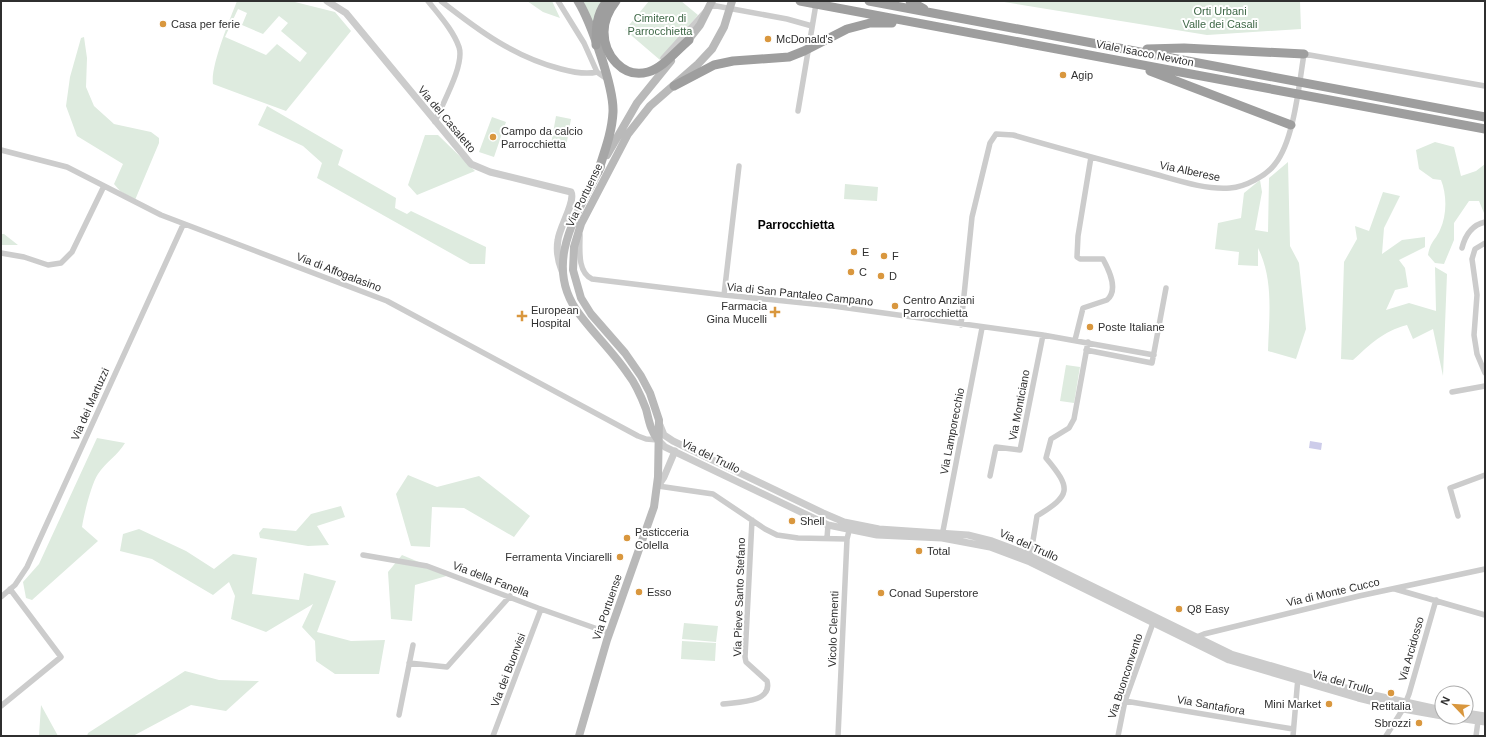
<svg xmlns="http://www.w3.org/2000/svg" width="1486" height="737" font-family="Helvetica,sans-serif">
	<style>
		.green { fill: #deebdf; fill-rule: evenodd }
		.water { fill: #cdccea }
		.lines { fill: none; stroke-linecap: round; stroke-linejoin: round }
		.minor { stroke: #ccc; stroke-width: 5.5 }
		.tertiary { stroke: #ccc; stroke-width: 7 }
		.secondary { stroke: #b9b9b9; stroke-width: 8 }
		.primary { stroke: #a7a7a7; stroke-width: 9 }
		.trunk { stroke: #9e9e9e; stroke-width: 9 }
		.poi-dot { fill: #d9973e; stroke: #fff; stroke-width: 1.5 }
		.labels { text-anchor: middle; stroke-width: 4; stroke-linejoin: round; paint-order: stroke }
		.park-label { font-size: 11px; fill: #3f6847; stroke: #fff }
		.poi-label { font-size: 11px; fill: #2f2f2f; stroke: #fff; text-anchor: start }
		.street-label { font-size: 11px; fill: #2f2f2f; stroke: #fff }
		.neighbourhood-label { font-size: 12px; font-weight: bold; fill: #000; stroke: #fff }
	</style>
	<rect width="100%" height="100%" fill="#fff"/>
	<path class="green" d="M237 1H291L335 12 351 31 286 111 213 84C210 67 230 19 237 1ZM238 9 247 13 242 25 263 34 279 16 288 23 281 31 307 53 300 62 277 44 266 55 225 37Z
		M527 1H552L560 18 543 12Z
		M583 1H602L593 23Z
		M649 1H681L698 15 660 60 625 30Z
		M998 1H1300L1301 29 1207 35Z
		M84 37 87 58 86 87 94 106 114 124 151 132 159 138V143L135 200 120 191 114 184 123 164 77 136 66 106 70 77 81 38Z
		M267 106 343 150 338 165 396 198 395 208 407 214 411 211 486 247 485 264H470L317 178 322 163 303 146 258 125Z
		M556 116 571 119 566 147 551 144Z
		M492 117 506 122 494 157 479 152Z
		M425 135H438L475 171 417 195 408 185Z
		M1435 142 1454 147 1461 176 1476 171 1485 164V212L1484 213 1479 201H1469L1454 223V240L1444 264 1435 263 1428 255C1431 240 1435 241 1440 230 1447 215 1447 195 1441 180L1433 179 1419 169 1416 150Z
		M1288 162 1290 246 1299 263 1306 329 1296 359 1268 351C1269 317 1274 280 1258 248V266L1238 265 1239 252 1215 249 1218 223 1241 218 1244 193 1260 180 1262 192 1255 230 1268 232 1269 178Z
		M845 184 878 187 877 201 844 199Z
		M1383 192 1400 196 1384 228 1382 254 1402 240 1425 237V247L1399 260 1405 268 1408 287 1395 290 1386 310 1409 303 1436 311 1435 267 1447 274 1443 376 1433 329 1413 339 1407 325C1382 332 1372 343 1353 360L1341 359 1344 262 1357 239 1355 226 1369 231Z
		M1 234H4L18 245H1Z
		M1066 365 1080 367 1074 403 1060 401Z
		M97 438 125 443C118 455 106 462 98 474 91 485 84 514 82 527L98 541 32 600 26 598 23 582 39 564Z
		M408 475 437 487 479 476 530 516 514 537 464 508 432 507 430 547 411 546 396 494Z
		M341 506 345 517 317 526 329 545 308 546 260 538 259 533 263 528 296 531 311 514Z
		M139 529 186 551 214 569 233 554 257 558 252 594 299 600 304 573 336 581 317 632 351 641 385 640 379 674H335L316 661 315 641 302 627 313 604 266 632 231 619 235 596 229 582 213 595 152 559 120 551 123 534Z
		M402 555 450 575 415 585 412 621 391 619 388 572Z
		M684 623 718 626 716 642 682 639Z
		M682 641 716 643 715 661 681 659Z
		M185 671 219 680 259 681 226 711 191 705 133 736H87L88 733Z
		M41 705 58 736H39Z"/>
	<path class="water" d="M1310 441 1322 443 1321 450 1309 448Z"/>
	<g class="lines">
		<path class="minor" d="M428 1C439 15 453 30 459 47 465 65 442 104 435 122
			M441 1C478 30 514 57 561 69 572 72 585 75 597 72
			M558 1 584 43 597 72 607 79
			M663 58 711 5 787 19 812 26
			M798 111 816 4
			M1 150 67 167 161 215 387 301 638 436 646 439 658 440
			M580 235C580 249 577 272 592 279L724 295 833 306 1043 335 1154 355
			M1485 243 1475 249 1472 259 1477 295 1474 335 1477 354 1485 373
			M1462 248C1465 236 1472 225 1485 222
			M1 253 24 257 48 265 61 263 72 252 104 186
			M724 295 739 166
			M961 325 972 217 990 143 996 134 1013 135C1058 148 1102 160 1147 172 1174 179 1203 190 1230 188 1245 187 1266 176 1275 164 1294 141 1299 84 1304 54L1485 86
			M1075 340 1083 308 1107 300C1119 290 1109 270 1103 259H1080L1077 257 1078 236 1091 157
			M1086 350 1152 363 1166 288
			M1452 392 1485 386
			M990 476 996 447 1020 450 1043 335
			M658 486 713 494 765 529 777 535 798 538 847 539
			M1458 516 1450 488 1485 475
			M942 536 982 328
			M827 538 828 525
			M363 555 427 566 538 608 609 633
			M1030 559 1037 516C1071 495 1072 489 1046 458L1051 439 1069 428 1074 419 1088 342
			M1395 589 1485 615
			M1 597 15 585 27 567 183 225
			M1194 638 1204 634 1359 596 1485 569
			M409 663 447 667 510 596
			M1125 701 1293 729
			M723 704C737 702 773 703 767 681L746 662 745 657 752 520
			M1 706 61 657 10 589
			M399 715 413 645
			M493 736 541 609
			M838 736 847 539 850 527
			M1118 736 1125 701 1153 623
			M1293 736 1298 677
			M1386 736 1403 709 1409 694 1436 600
			M1476 736 1478 721"/>
		<path class="tertiary" d="M327 1 346 13 471 164 490 172 571 192C576 201 559 228 558 240 556 251 558 261 562 271
			M660 425 664 435 673 441 823 513 844 522 879 529 968 535 992 541 1024 553 1231 654 1360 692 1442 710
			M658 440 665 447 828 525 877 535 942 538 990 547 1030 562 1229 660 1358 698 1403 709 1442 716
			M658 486 664 477 675 451
			M1466 713 1485 716
			M1451 717 1485 722"/>
		<path class="secondary" d="M685 44 700 25 712 1
			M607 155 637 103 671 61
			M601 167C577 214 541 265 580 315 595 335 614 353 628 374 636 384 641 396 646 409 649 420 650 430 658 440
			M579 736 607 640 654 507 658 477 659 420 650 393 641 376 625 353 591 314 581 298 573 270 574 247 581 224 628 134 650 106 698 64 712 49 724 27 732 1"/>
		<path class="primary" d="M578 1C591 22 614 88 613 112 612 133 604 153 598 172"/>
		<path class="trunk" d="M616 1C609 10 604 21 604 32 604 55 623 79 648 72 663 68 677 50 689 40
			M800 1 1485 129
			M869 1 1485 117
			M910 1 924 9
			M596 45C596 29 596 14 607 1
			M1147 49 1184 48 1304 54
			M1150 71 1291 125
			M674 86 714 65 733 61 789 57 804 51 847 29 870 23H892"/>
	</g>
	<g class="poi-dot">
		<circle cx="163" cy="24" r="4"/>
		<circle cx="768" cy="39" r="4"/>
		<circle cx="1063" cy="75" r="4"/>
		<circle cx="493" cy="137" r="4"/>
		<circle cx="854" cy="252" r="4"/>
		<circle cx="884" cy="256" r="4"/>
		<circle cx="851" cy="272" r="4"/>
		<circle cx="881" cy="276" r="4"/>
		<circle cx="895" cy="306" r="4"/>
		<path d="M773 306h4v4h4v4h-4v4h-4v-4h-4v-4h4z"/>
		<path d="M520 310h4v4h4v4h-4v4h-4v-4h-4v-4h4z"/>
		<circle cx="1090" cy="327" r="4"/>
		<circle cx="792" cy="521" r="4"/>
		<circle cx="627" cy="538" r="4"/>
		<circle cx="919" cy="551" r="4"/>
		<circle cx="620" cy="557" r="4"/>
		<circle cx="639" cy="592" r="4"/>
		<circle cx="881" cy="593" r="4"/>
		<circle cx="1179" cy="609" r="4"/>
		<circle cx="1391" cy="693" r="4"/>
		<circle cx="1329" cy="704" r="4"/>
		<circle cx="1419" cy="723" r="4"/>
	</g>
	<g class="labels">
		<g class="park-label">
			<text x="1220" y="15">Orti Urbani<tspan x="1220" dy="13">Valle dei Casali</tspan></text>
			<text x="660" y="22">Cimitero di<tspan x="660" dy="13">Parrocchietta</tspan></text>
		</g>
		<g class="poi-label">
			<text x="171" y="28">Casa per ferie</text>
			<text x="776" y="43">McDonald's</text>
			<text x="1071" y="79">Agip</text>
			<text x="501" y="135">Campo da calcio<tspan x="501" dy="13">Parrocchietta</tspan></text>
			<text x="862" y="256">E</text>
			<text x="892" y="260">F</text>
			<text x="859" y="276">C</text>
			<text x="889" y="280">D</text>
			<text x="903" y="304">Centro Anziani<tspan x="903" dy="13">Parrocchietta</tspan></text>
			<text x="767" y="310" text-anchor="end">Farmacia<tspan x="767" dy="13">Gina Mucelli</tspan></text>
			<text x="531" y="314">European<tspan x="531" dy="13">Hospital</tspan></text>
			<text x="1098" y="331">Poste Italiane</text>
			<text x="800" y="525">Shell</text>
			<text x="635" y="536">Pasticceria<tspan x="635" dy="13">Colella</tspan></text>
			<text x="927" y="555">Total</text>
			<text x="612" y="561" text-anchor="end">Ferramenta Vinciarelli</text>
			<text x="647" y="596">Esso</text>
			<text x="889" y="597">Conad Superstore</text>
			<text x="1187" y="613">Q8 Easy</text>
			<text x="1321" y="708" text-anchor="end">Mini Market</text>
			<text x="1391" y="710" text-anchor="middle">Retitalia</text>
			<text x="1411" y="727" text-anchor="end">Sbrozzi</text>
		</g>
		<g class="street-label">
			<text transform="translate(1145 53) rotate(11)" y="4">Viale Isacco Newton</text>
			<text transform="translate(447 119) rotate(50)" y="4">Via del Casaletto</text>
			<text transform="translate(1190 171) rotate(12)" y="4">Via Alberese</text>
			<text transform="translate(584 195) rotate(-64)" y="4">Via Portuense</text>
			<text transform="translate(339 272) rotate(21)" y="4">Via di Affogalasino</text>
			<text transform="translate(800 294) rotate(6)" y="4">Via di San Pantaleo Campano</text>
			<text transform="translate(90 404) rotate(-66)" y="4">Via dei Martuzzi</text>
			<text transform="translate(1019 405) rotate(-79)" y="4">Via Monticiano</text>
			<text transform="translate(952 431) rotate(-79)" y="4">Via Lamporecchio</text>
			<text transform="translate(711 456) rotate(26)" y="4">Via del Trullo</text>
			<text transform="translate(1029 545) rotate(24)" y="4">Via del Trullo</text>
			<text transform="translate(491 579) rotate(21)" y="4">Via della Fanella</text>
			<text transform="translate(1333 592) rotate(-13)" y="4">Via di Monte Cucco</text>
			<text transform="translate(739 597) rotate(-88)" y="4">Via Pieve Santo Stefano</text>
			<text transform="translate(607 607) rotate(-71)" y="4">Via Portuense</text>
			<text transform="translate(833 629) rotate(-88)" y="4">Vicolo Clementi</text>
			<text transform="translate(1411 649) rotate(-74)" y="4">Via Arcidosso</text>
			<text transform="translate(508 670) rotate(-69)" y="4">Via dei Buonvisi</text>
			<text transform="translate(1125 676) rotate(-72)" y="4">Via Buonconvento</text>
			<text transform="translate(1343 682) rotate(16)" y="4">Via del Trullo</text>
			<text transform="translate(1211 705) rotate(10)" y="4">Via Santafiora</text>
		</g>
		<g class="neighbourhood-label">
			<text x="796" y="229">Parrocchietta</text>
		</g>
	</g>
	<rect width="1486" height="737" fill="none" stroke="#2f2f2f" stroke-width="4"/>
	<g transform="translate(1454 705) rotate(295)"><circle r="19" fill="#ffffff" stroke="#acacac"/>
	<path d="M0-3L7 15L0 10L-7 15Z" fill="#d9973e"/>
	<text y="-6" font-size="11" font-weight="bold" text-anchor="middle" fill="#2f2f2f">N</text>
	</g>
</svg>
